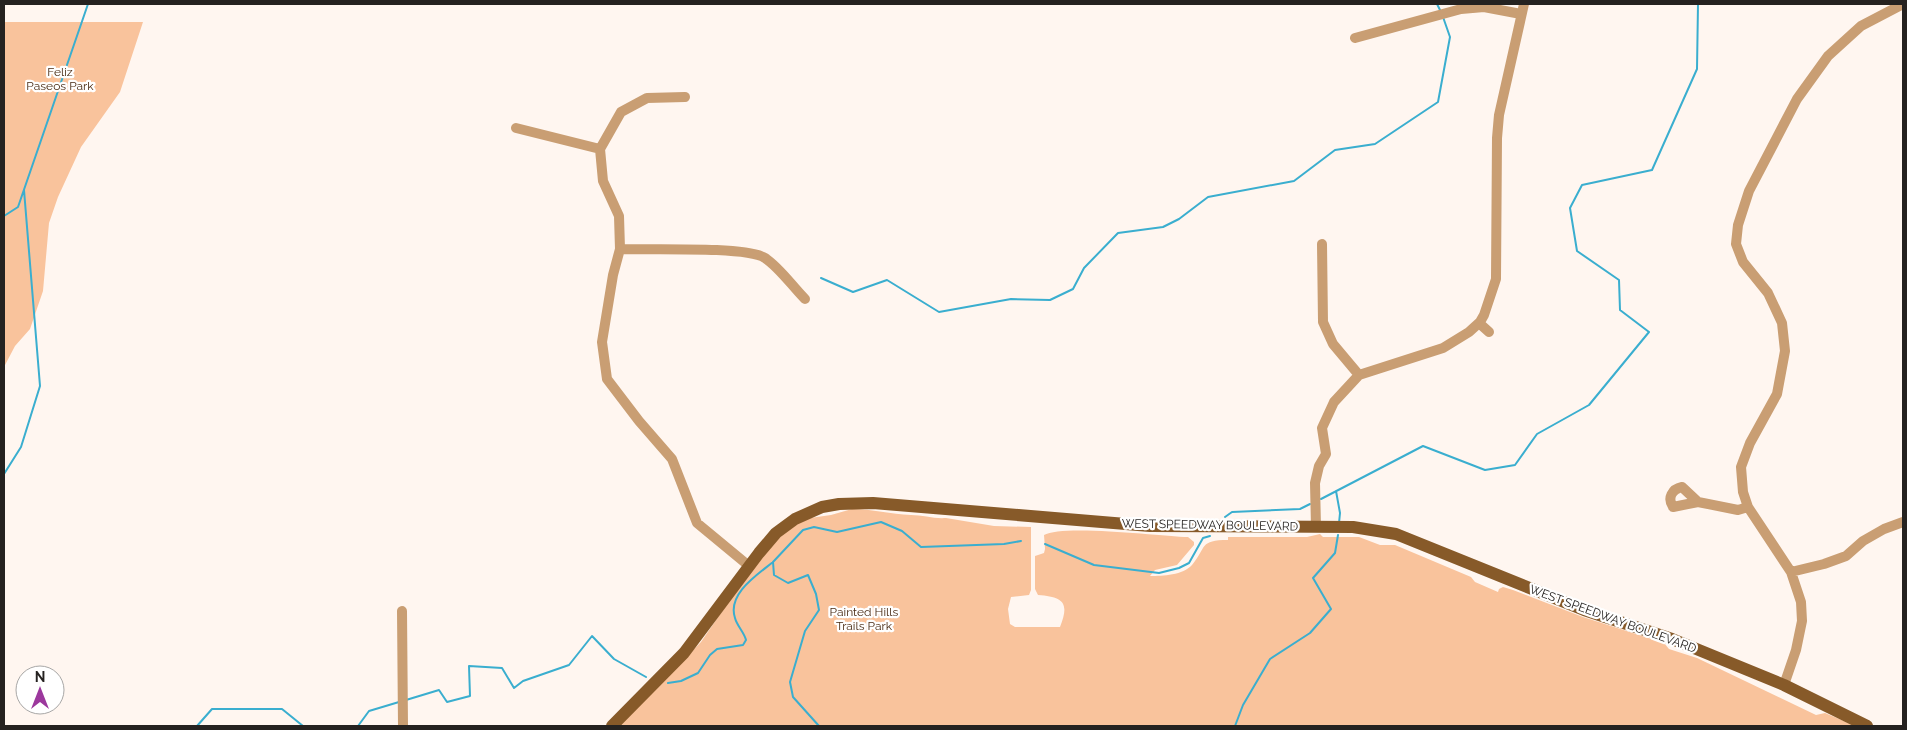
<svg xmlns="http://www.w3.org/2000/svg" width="1907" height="730" font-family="Raleway,sans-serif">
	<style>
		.green { fill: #f9c39c }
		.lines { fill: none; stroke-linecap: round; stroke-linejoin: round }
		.stream { stroke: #3aaecf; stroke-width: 2 }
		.minor { stroke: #c99e73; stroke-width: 10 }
		.major { stroke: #875a29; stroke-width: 12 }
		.labels { text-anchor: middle; stroke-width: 4.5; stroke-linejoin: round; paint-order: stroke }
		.park-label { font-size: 12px; fill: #482a13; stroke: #fff }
		.street-label { font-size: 12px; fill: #252220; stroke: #fff }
	</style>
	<rect width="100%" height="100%" fill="#fff6f0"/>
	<path class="green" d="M4 22H143L120 92 81 147 58 197 49 223 43 291 30 329 15 346 4 367Z
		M852 509C872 509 891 514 911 515 923 515 934 519 946 518L994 526 1031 527V590L1029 595 1011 597 1008 609 1010 624 1015 627H1060C1070 602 1063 597 1038 595L1035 589V556L1044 553 1045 549 1044 535C1062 524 1161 536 1188 537L1194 542V545L1177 565 1155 570 1150 576C1163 576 1183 575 1192 565 1207 547 1199 540 1228 540V537H1307L1320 534 1323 537H1359L1380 545H1395L1471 577 1475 582 1498 592 1499 589 1503 587 1513 590 1583 617 1664 643 1669 649 1697 658 1816 715 1825 713 1856 726H619L701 642 755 563 790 527 810 518 831 515Z"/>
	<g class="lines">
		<path class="stream" d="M1437 4 1440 10
			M4 216 18 207 88 4
			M821 278 853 292 887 280 939 312 1011 299 1050 300 1073 289 1084 268 1118 233 1163 227 1179 219 1208 197 1294 181 1335 150 1375 144 1438 102 1450 37 1443 17
			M4 474 21 447 40 386 24 190
			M1336 491 1340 513 1339 523
			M1321 499 1423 446 1485 470 1515 465 1537 434 1589 405 1649 332 1620 310 1619 280 1577 251 1570 208 1582 185 1652 170 1697 69 1698 4
			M1225 517 1232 512 1300 509 1310 504
			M1045 544 1094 565 1159 573 1179 568 1189 563 1203 538 1210 536
			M668 683 681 681 698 673 710 655 717 649 743 645 746 640C744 632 737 626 735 618 727 594 757 575 773 562
			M406 700 439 690 447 702 470 696 469 666 502 668 514 688 523 681 569 665 592 636 614 659 646 677
			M197 726 212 709H282L303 726
			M358 726 369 711 399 702
			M819 726 793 697 790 682 805 631 819 610 816 594 808 575 788 583 774 575 773 562 803 530 814 527 837 532 881 522 902 531 921 547 1004 544 1021 541
			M1235 726 1243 705 1270 659 1310 633 1331 609 1313 578 1335 553 1338 535"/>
		<path class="minor" d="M1355 38 1461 9 1484 7 1521 14
			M685 97 647 98 621 112 600 149 603 181 619 216 620 249 613 275 602 342 607 379 639 421 672 459 697 523 749 566
			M516 128 600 149
			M1322 244 1323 322 1333 344 1359 375
			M620 249C647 250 747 246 765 258 780 268 792 286 805 299
			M1479 323 1489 332
			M1698 502 1673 507C1667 498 1672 489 1682 487L1698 502 1738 510 1748 507
			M1316 527 1315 483 1319 466 1326 454 1322 428 1334 402 1359 375 1443 348 1469 332 1480 322 1484 315 1496 279 1497 138 1499 115 1524 4
			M1791 572 1824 564 1846 556 1863 541 1884 529 1903 522
			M402 611 403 726
			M1784 685 1796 650 1802 621 1801 602 1791 572 1748 507 1743 492 1741 467 1750 443 1777 394 1785 351 1782 323 1768 293 1743 262 1736 244 1738 225 1749 191 1797 99 1828 56 1861 26 1903 4"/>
		<path class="major" d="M612 726 684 653 759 553 776 533 795 519 822 507 839 504 873 503 1150 526 1353 527 1396 534 1584 610 1672 639 1784 685 1867 726"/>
	</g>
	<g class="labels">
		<g class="park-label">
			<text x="60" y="76">Feliz<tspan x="60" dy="14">Paseos Park</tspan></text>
			<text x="864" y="616">Painted Hills<tspan x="864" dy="14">Trails Park</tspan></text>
		</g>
		<g class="street-label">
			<text transform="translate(1210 525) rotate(1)" y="4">WEST SPEEDWAY BOULEVARD</text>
			<text transform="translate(1613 619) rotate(20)" y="4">WEST SPEEDWAY BOULEVARD</text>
		</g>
	</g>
	<rect width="1907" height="730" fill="none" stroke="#252220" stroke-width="10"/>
	<g transform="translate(40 690)"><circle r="24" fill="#ffffff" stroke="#a8a7a6"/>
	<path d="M0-4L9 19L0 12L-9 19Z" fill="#9c389d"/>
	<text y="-8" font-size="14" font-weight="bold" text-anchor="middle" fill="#252220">N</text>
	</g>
</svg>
